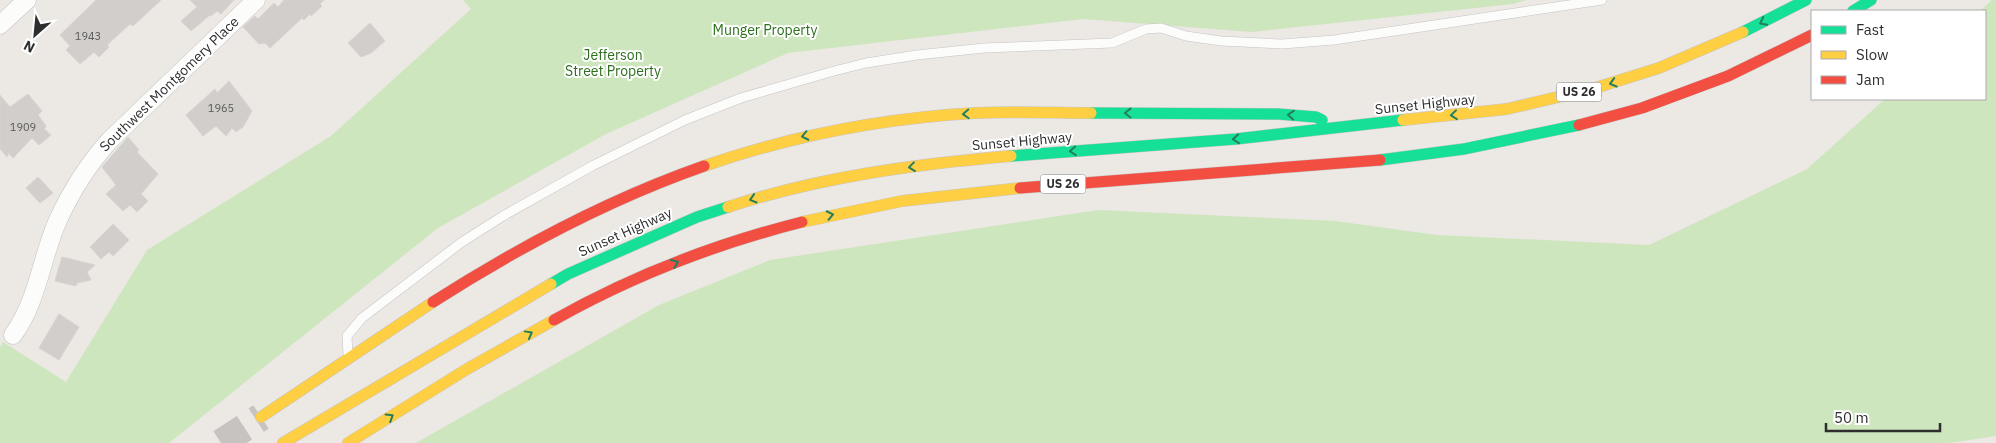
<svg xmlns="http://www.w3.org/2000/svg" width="1996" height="443" font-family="'IBM Plex Sans',sans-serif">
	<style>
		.green { fill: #cee6be }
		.building { fill: #d1cecb; stroke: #d7d4d0 }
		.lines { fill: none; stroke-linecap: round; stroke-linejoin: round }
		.highway-tunnel { stroke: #c6c3c0; stroke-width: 28; stroke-dasharray: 28 14; stroke-linecap: butt }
		.lane-casing { stroke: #c5c4c5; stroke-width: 10 }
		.street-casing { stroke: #c5c4c5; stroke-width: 19 }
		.fast-casing { stroke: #c6c5c4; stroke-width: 12 }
		.slow-casing { stroke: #c6c5c4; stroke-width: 12 }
		.jam-casing { stroke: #c6c5c4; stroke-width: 12 }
		.lane { stroke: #fcfcfb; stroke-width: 9 }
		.street { stroke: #fcfcfb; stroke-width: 18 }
		.fast { stroke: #16e098; stroke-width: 11 }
		.slow { stroke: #ffcf43; stroke-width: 11 }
		.jam { stroke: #f24e42; stroke-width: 11 }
		.oneway { stroke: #237e5e }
		.labels { text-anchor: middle; stroke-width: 4; stroke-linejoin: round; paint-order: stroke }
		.number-label { font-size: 11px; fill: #585857 }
		.shield { fill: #fff; stroke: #6d6d6d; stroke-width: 1 }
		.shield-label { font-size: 12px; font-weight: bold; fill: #2e2e2e }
		.park-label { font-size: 14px; fill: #2c6e1b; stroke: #fff }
		.street-label { font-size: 14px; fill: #2e2e2e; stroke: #fff }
	</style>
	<rect width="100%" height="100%" fill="#ece8e4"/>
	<path class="green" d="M463 0H1526L1513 4 1252 32 1083 19 788 53 606 134 438 228 169 443H0V347L3 342 66 382 147 250 331 136 471 9Z
		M1992 0H1996V436L1949 443H416L659 305 770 260 1098 210 1335 221 1437 235 1649 245 1807 169 1885 99H1985V11H1980Z"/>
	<path class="building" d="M96 0H161L133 26 130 24 107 45 109 47 99 57 94 52 80 64 66 50 70 46 60 35Z
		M190 0H234L221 14 217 11 211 16 210 15 191 31 181 21 197 7Z
		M284 0H324L320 4 322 6 311 16 310 14 304 20 302 18 270 48 265 43 259 44 243 27 255 16 258 19 274 3 278 7Z
		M370 23 385 41 371 53 361 57 348 43Z
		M229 81 252 111 243 127 236 132 232 128 226 136 216 126 203 136 186 115 215 89 217 93Z
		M28 94 42 111 38 115 46 126 44 129 51 135 39 145 32 138 13 158 9 153 7 157 0 149V95L10 107Z
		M128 137 139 150 137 152 158 174 141 194 148 201 137 212 130 205 123 211 106 194 116 185 102 167Z
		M38 177 53 193 40 203 26 188Z
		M113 224 129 240 113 256 109 252 101 259 90 247Z
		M62 257 95 265 87 272 91 280 77 283 76 286 55 281Z
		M59 314 79 327 59 360 39 348Z"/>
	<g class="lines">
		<path class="highway-tunnel" d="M221 443 261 417"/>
		<g class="lane-casing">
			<path id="lane" d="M348 354 347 336 362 318 462 242 503 216 592 166 685 120 741 98 834 71 866 63 917 55 984 48 1112 43 1146 29 1161 28 1186 36 1221 41 1282 44 1334 40 1602 0"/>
		</g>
		<g class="street-casing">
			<path id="street" d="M0 25 27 0
				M13 335C38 301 41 258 58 220 71 192 89 163 110 140L256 0"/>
		</g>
		<g class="fast-casing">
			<path id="fast" d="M1853 11 1871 0
				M1743 32 1806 0
				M1091 113 1278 114 1316 117 1322 120
				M1011 156 1236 139 1403 120
				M1380 160 1464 149 1579 125
				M551 284 568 274 697 217 728 207"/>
		</g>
		<g class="slow-casing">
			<path id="slow" d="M1403 120 1507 109 1592 89 1659 68 1743 32
				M704 166C791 136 884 118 976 113 1014 111 1053 113 1091 113
				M728 207C819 177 916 164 1011 156
				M802 222 902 201 1020 188
				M261 417 433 302
				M283 443 551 284
				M348 443 467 369 554 320"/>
		</g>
		<g class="jam-casing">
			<path id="jam" d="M1579 125 1642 108 1728 76 1812 35
				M1020 188 1380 160
				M433 302C519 247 607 200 704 166
				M554 320C632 276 715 244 802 222"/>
		</g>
		<use href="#lane" class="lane"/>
		<use href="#street" class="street"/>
		<use href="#fast" class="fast"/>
		<use href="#slow" class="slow"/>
		<use href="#jam" class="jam"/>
	</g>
	<defs><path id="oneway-chevron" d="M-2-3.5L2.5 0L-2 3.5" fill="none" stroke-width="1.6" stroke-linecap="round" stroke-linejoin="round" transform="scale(1.25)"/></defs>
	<g class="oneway">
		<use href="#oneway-chevron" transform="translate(1763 22) rotate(153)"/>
		<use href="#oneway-chevron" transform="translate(1613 83) rotate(164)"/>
		<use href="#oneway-chevron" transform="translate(1128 113) rotate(-179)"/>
		<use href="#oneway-chevron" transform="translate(966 114) rotate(177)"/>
		<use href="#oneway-chevron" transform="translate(1291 115) rotate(-176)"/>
		<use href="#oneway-chevron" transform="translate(1454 115) rotate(174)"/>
		<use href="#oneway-chevron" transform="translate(805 136) rotate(168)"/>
		<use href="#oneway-chevron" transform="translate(1236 139) rotate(175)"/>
		<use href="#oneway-chevron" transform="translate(1073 151) rotate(176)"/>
		<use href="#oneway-chevron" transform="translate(912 167) rotate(173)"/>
		<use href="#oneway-chevron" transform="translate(753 199) rotate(163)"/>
		<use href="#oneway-chevron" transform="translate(830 215) rotate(-12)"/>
		<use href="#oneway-chevron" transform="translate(675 263) rotate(-23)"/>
		<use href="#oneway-chevron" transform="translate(529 334) rotate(-29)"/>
		<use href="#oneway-chevron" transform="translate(390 417) rotate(-32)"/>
	</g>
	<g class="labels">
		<g class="number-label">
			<text x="88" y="40">1943</text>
			<text x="221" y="112">1965</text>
			<text x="23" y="131">1909</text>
		</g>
		<g class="shield">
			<rect x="1556.5" y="82.5" width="45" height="19" rx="4"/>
			<rect x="1040.5" y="174.5" width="45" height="19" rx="4"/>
		</g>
		<g class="shield-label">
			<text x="1579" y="96">US 26</text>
			<text x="1063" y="188">US 26</text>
		</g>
		<g class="park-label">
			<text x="765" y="35">Munger Property</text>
			<text x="613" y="60">Jefferson<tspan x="613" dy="16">Street Property</tspan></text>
		</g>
		<g class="street-label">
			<text transform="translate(169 84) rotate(-44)" y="5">Southwest Montgomery Place</text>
			<text transform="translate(1425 104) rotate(-6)" y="5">Sunset Highway</text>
			<text transform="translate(1022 141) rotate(-5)" y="5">Sunset Highway</text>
			<text transform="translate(625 232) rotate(-24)" y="5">Sunset Highway</text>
		</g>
	</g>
	<rect x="1811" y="10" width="175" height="90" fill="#ffffff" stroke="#ababab"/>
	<rect x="1821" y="26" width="25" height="8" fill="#16e098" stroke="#ababab"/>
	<text x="1856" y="35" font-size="15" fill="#2e2e2e">Fast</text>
	<rect x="1821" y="51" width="25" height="8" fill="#ffcf43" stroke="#ababab"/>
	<text x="1856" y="60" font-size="15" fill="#2e2e2e">Slow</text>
	<rect x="1821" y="76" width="25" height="8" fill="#f24e42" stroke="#ababab"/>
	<text x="1856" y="85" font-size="15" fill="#2e2e2e">Jam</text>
	<g transform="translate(35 35) rotate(207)" stroke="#ffffff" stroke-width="4" paint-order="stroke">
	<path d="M0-4L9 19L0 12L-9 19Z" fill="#2e2e2e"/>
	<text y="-8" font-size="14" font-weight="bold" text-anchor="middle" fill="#2e2e2e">N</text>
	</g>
	<path d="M1826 423v8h114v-8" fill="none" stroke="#2e2e2e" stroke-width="2.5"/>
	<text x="1834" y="423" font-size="15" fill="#2e2e2e" stroke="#ffffff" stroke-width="4" paint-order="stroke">50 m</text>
</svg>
